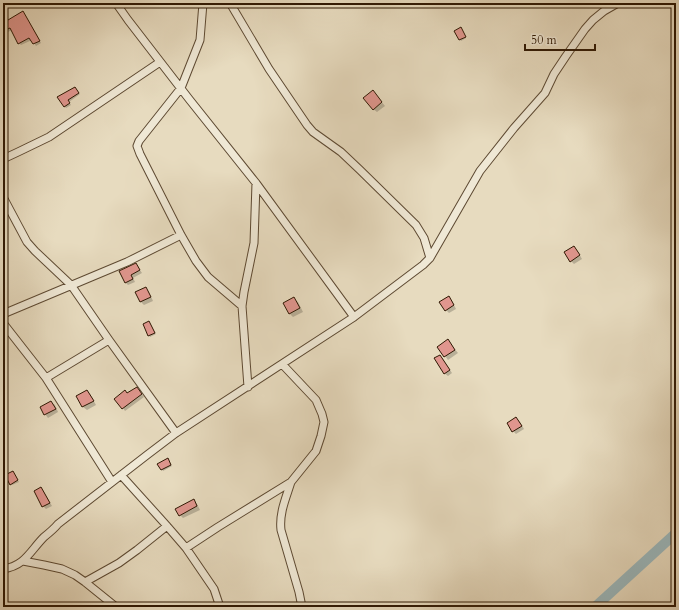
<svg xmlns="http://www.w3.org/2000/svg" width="679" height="610" font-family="Cardo,serif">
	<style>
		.shadow { fill: #0003 }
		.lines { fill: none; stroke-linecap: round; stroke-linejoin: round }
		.canal { stroke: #9bb8bd; stroke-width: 10 }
		.building { fill: #e0968e; stroke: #2f1803 }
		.street-casing { stroke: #5d4932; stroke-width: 9 }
		.street { stroke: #efe8d5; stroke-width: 7 }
	</style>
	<rect width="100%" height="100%" fill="#e7dbbf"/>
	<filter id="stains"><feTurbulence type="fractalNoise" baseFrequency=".005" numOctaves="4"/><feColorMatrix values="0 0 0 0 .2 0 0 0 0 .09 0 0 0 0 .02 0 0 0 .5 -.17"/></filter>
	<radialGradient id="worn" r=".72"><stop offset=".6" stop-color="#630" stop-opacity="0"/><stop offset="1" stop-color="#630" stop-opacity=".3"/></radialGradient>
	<path class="shadow" d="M368 3H382L372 8Z
		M25 15 41 43 36 46 32 40 21 45 19 43 12 30 6 33 3 31V24Z
		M462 30 466 38 461 41 455 31Z
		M76 89 80 94 69 102 71 105 66 108 58 97Z
		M376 95 385 106 377 112 373 109Z
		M574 247 577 250 582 259 574 264 571 261Z
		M136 264 142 273 133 278 135 282 128 285 126 283Z
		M146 288 149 292 153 301 144 305 141 302 137 293Z
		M448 297 452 301 456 309 449 313 446 310Z
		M294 299 298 302 303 312 293 317 290 314Z
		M149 322 156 334 150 337 144 325Z
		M448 341 458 353 448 360 439 347Z
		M440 356 443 359 452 373 448 376 444 373Z
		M87 391 90 394 96 405 87 410 83 407 77 396Z
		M140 391 144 397 125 411 123 408 127 394Z
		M51 402 55 405 58 412 48 418 45 414Z
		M516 419 520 422 524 429 516 434 513 431Z
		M169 461 172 466 163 471 159 464Z
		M14 474 19 482 12 485 11 484Z
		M41 488 44 492 52 506 46 509 43 506Z
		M194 500 197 504 200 510 183 518 180 515Z"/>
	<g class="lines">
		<path class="canal" d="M595 607 676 533"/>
	</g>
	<path class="building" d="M23 11 40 41 33 44 29 38 18 44 10 28 3 31V23Z
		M461 27 466 37 459 40 454 31Z
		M75 87 79 93 68 100 70 103 64 107 57 97Z
		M373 90 382 102 373 110 363 98Z
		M574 246 580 255 570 262 564 252Z
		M136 263 140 270 131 275 133 279 125 283 119 271Z
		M146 287 151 297 140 302 135 292Z
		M449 296 454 305 445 311 439 302Z
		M294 297 300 308 289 314 283 303Z
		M149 321 155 333 148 336 143 324Z
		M448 339 455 350 444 357 437 347Z
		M440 355 450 370 444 374 434 358Z
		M137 387 142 394 122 409 114 399 125 390 127 393Z
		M87 390 94 401 82 407 76 396Z
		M51 401 56 409 44 415 40 407Z
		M516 417 522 426 512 432 507 423Z
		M168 458 171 465 161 470 157 464Z
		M13 471 18 480 10 485 5 475Z
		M41 487 50 503 42 507 34 491Z
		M194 499 197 506 179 516 175 509Z"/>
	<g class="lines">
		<g class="street-casing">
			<path id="street" d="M116 3 128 20 189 99 256 183 354 317
				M203 3 200 40 181 88 139 141 137 146 140 154 181 235 196 261 208 277 242 306
				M230 3 269 69 307 125 313 132 341 152 360 170 416 225 424 238 430 258
				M3 159 18 152 49 137 160 62
				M3 197 27 242 35 251 71 285 109 340 176 433
				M3 314 127 262 181 235
				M3 323 46 378 112 482
				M46 378 109 340
				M248 387 242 306 244 292 254 243 256 183
				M121 475 167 526 186 548 214 589 220 607
				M291 482C286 498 279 513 281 530L299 592 302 607
				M186 548 218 527 291 482 316 451 321 436 324 422 322 414 316 400 282 364
				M23 561 44 565 62 569 75 575 85 582 116 607
				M3 569C25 566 30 551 44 537 49 533 54 529 58 524L147 455 176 433 354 317 423 265 430 258 480 171 514 128 545 93 554 74 566 56 585 29 593 20 604 11 618 3
				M85 582 119 563 137 550 167 526"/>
		</g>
		<use href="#street" class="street"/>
	</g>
	<rect width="679" height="610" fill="none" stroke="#e7dbbf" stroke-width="16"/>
	<rect x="4" y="4" width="671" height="602" fill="none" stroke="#2f1803" stroke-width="2"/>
	<rect x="8" y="8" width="663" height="594" fill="none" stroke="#2f1803"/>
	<path d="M525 44v6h70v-6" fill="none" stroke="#2f1803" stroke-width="2"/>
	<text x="531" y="44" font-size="12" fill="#2f1803" stroke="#efe8d5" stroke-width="3" paint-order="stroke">50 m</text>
	<rect width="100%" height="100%" filter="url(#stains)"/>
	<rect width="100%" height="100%" fill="url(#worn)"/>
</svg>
